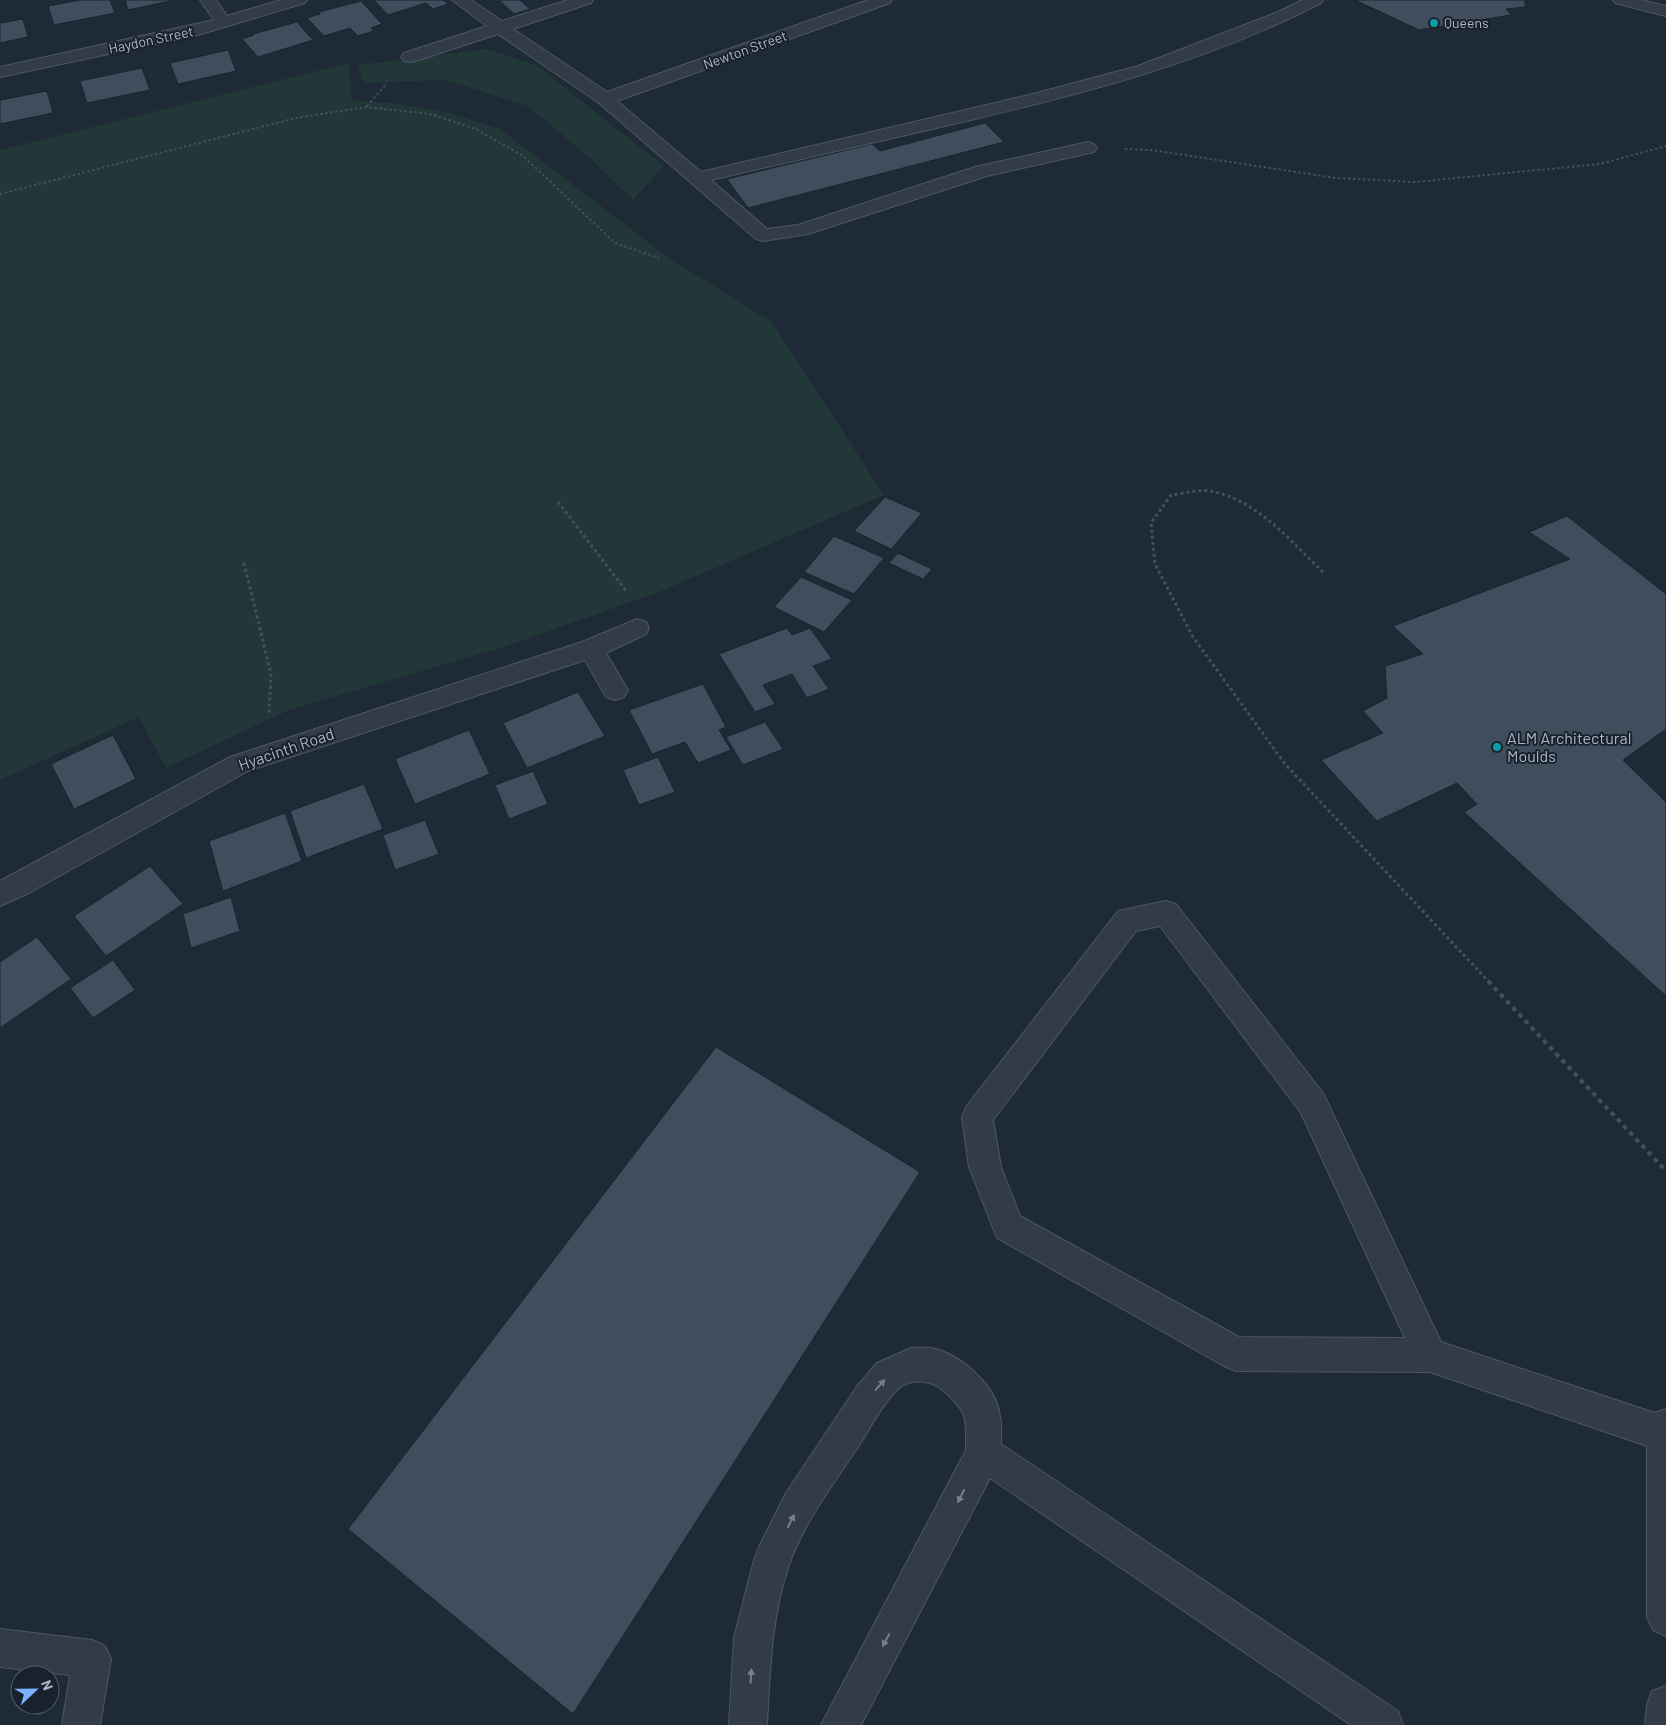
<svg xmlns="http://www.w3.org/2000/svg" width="1666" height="1725" font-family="Barlow,sans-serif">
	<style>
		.green { fill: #213738 }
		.building { fill: #404d5d; stroke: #1a232e }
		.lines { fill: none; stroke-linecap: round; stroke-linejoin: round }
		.minor-casing { stroke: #4d5763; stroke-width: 2 }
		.path-far2 { stroke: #3e5456; stroke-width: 2; stroke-dasharray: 2.5 2.5; stroke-linecap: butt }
		.path-far1 { stroke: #3e5456; stroke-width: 3; stroke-dasharray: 3 3; stroke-linecap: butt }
		.path { stroke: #3e5456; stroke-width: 4; stroke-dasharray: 4.5 4.5; stroke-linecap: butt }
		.minor { fill: #323c48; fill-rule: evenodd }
		.oneway { fill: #75808d }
		.culture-dot { fill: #0f9aa8; stroke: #18212c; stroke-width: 2 }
		.labels { text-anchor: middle; stroke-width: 4; stroke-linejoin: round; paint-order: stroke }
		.far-poi-label { font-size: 14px; fill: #acb7c5; stroke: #18212c; text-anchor: start }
		.far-street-label { font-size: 14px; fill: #acb7c5; stroke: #18212c }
		.poi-label { font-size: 16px; fill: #acb7c5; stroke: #18212c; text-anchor: start }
		.street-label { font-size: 16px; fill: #acb7c5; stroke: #18212c }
	</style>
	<rect width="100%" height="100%" fill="#1f2a37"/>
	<path class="green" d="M488 49 536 65 664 166 633 200 593 161 528 106 445 80 364 83 358 65Z
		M349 63 352 100 401 104 446 112 500 129 669 258 772 322 884 495 659 592 504 647 289 710 166 768 139 717 0 780V150Z"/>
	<path class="building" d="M80 0H110L115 13 54 25 48 6Z
		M125 0H175L128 10Z
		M374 0H443L448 4 433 9 426 3 388 15Z
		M499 0H520L530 9 514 14Z
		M1355 0H1525V7L1506 9 1511 15 1419 30Z
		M361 1 382 24 371 28 374 31 358 36 350 28 324 36 307 18 320 14 319 12Z
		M23 19 28 37 0 43V23Z
		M297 22 313 40 258 57 242 39 254 35 253 34Z
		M228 50 236 71 178 84 170 63Z
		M142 68 150 90 87 103 80 81Z
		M47 91 53 113 0 124V100Z
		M985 123 1004 142 748 208 727 179 872 144 880 151Z
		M885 497 922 513 891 549 854 531Z
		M1567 516 1666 594V729L1623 760 1666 802V996L1464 812 1477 804 1457 783 1377 821 1321 760 1383 733 1363 711 1387 698 1385 666 1423 654 1393 626 1570 559 1529 532Z
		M834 536 884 558 854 594 804 572Z
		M898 553 932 569 923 579 889 563Z
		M801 577 852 600 824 632 774 607Z
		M787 628 792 635 810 628 832 659 813 666 829 689 807 698 792 674 763 685 775 704 755 712 719 654Z
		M703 684 726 727 719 730 731 750 698 763 685 742 652 754 629 710Z
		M578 692 605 736 527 768 503 723Z
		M765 722 783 749 743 765 726 737Z
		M469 730 490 774 415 804 395 759Z
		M113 735 136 779 74 809 51 764Z
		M658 757 675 792 639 805 623 770Z
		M533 771 548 804 509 819 495 785Z
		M364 784 383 829 306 858 290 811Z
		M285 813 302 861 223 891 209 841Z
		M425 820 439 854 395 870 383 835Z
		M150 866 183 904 106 956 74 916Z
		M231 897 240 931 191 948 183 914Z
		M37 937 71 979 0 1028V962Z
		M113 960 135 990 93 1018 70 988Z
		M716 1047 920 1172 573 1714 348 1529Z"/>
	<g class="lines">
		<g class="minor-casing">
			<path id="minor" d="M200 0H216L227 16 281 0H307L305 3 198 35 0 77V67L214 20Z
				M452 0H471L502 21 568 0H593L591 3 513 29 607 92 868 0H892L890 3 617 101 701 172 1033 94 1138 66 1278 12 1302 0H1323L1321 3C1207 62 1082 94 958 123 876 142 793 161 711 180L767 229 798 225 975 167 1088 142 1094 144 1097 148 1094 152 987 176 808 234 763 241 756 239 599 103 498 34 416 61 410 62 404 61 401 57 404 53 487 26Z
				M1613 0H1641L1666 6V16L1615 3Z
				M637 619 646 622 649 628 646 634 606 653 628 690 624 697 615 700 606 697 585 660 248 771 27 894 0 906V881L230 757 582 642Z
				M1166 901 1176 904 1323 1093 1441 1342 1655 1413 1666 1409V1636L1653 1630 1647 1617V1446L1430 1372 1236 1371 1224 1366 997 1238 969 1167 962 1117 966 1107 1118 911ZM1160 926 1301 1113 1405 1338 1239 1337 1020 1216 1001 1167 993 1120 1136 931Z
				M911 1348C917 1348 925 1347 931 1348 961 1354 996 1385 1000 1416 1002 1425 1001 1435 1001 1444L1398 1711 1403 1725H1351L990 1478 861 1725H821L966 1450C966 1419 969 1413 944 1391 933 1381 915 1378 902 1386 887 1396 870 1428 860 1444 836 1480 803 1524 789 1565 771 1617 770 1671 767 1725H729L734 1638 754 1560 759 1547 786 1493 858 1385 877 1363Z
				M0 1629 92 1640 105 1646 111 1659 100 1725H62L70 1675 0 1667Z
				M1666 1686V1725H1645L1647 1705 1652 1691Z"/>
		</g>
		<path class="path-far2" d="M367 106 387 83
			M1125 149 1151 150 1336 178 1415 182 1600 164 1666 146
			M0 194 296 118 366 107 430 114 476 129 523 156 615 243 659 258"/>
		<path class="path-far1" d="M558 502 627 592
			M244 563 271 674 269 714
			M1323 572C1291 542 1256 498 1209 491 1197 489 1183 494 1171 495L1151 523 1155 564 1193 637 1285 764 1490 983"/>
		<path class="path" d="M1488 981 1666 1171"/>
		<use href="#minor" class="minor"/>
	</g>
	<defs><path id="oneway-solid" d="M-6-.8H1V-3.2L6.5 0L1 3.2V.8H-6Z" transform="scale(1.25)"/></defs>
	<g class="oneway">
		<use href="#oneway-solid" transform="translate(880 1385) rotate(-48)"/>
		<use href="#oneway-solid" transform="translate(961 1496) rotate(117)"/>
		<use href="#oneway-solid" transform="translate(791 1521) rotate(-63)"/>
		<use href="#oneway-solid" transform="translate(886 1640) rotate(118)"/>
		<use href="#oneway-solid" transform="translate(751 1676) rotate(-87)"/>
	</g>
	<g class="culture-dot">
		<circle cx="1434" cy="23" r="5"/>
		<circle cx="1497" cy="747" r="5"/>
	</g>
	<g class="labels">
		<g class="far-poi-label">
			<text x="1444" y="28">Queens</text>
		</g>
		<g class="far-street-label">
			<text transform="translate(151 40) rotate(-12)" y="5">Haydon Street</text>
			<text transform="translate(745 50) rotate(-20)" y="5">Newton Street</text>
		</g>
		<g class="poi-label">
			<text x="1507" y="744">ALM Architectural<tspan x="1507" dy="18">Moulds</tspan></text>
		</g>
		<g class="street-label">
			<text transform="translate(286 749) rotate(-19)" y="6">Hyacinth Road</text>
		</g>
	</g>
	<g transform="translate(35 1690) rotate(68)"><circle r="24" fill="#18212c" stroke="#535d69"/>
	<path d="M0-4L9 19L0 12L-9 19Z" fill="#7ab2fc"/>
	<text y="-8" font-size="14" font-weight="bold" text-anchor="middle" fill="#acb7c5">N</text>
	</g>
</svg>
